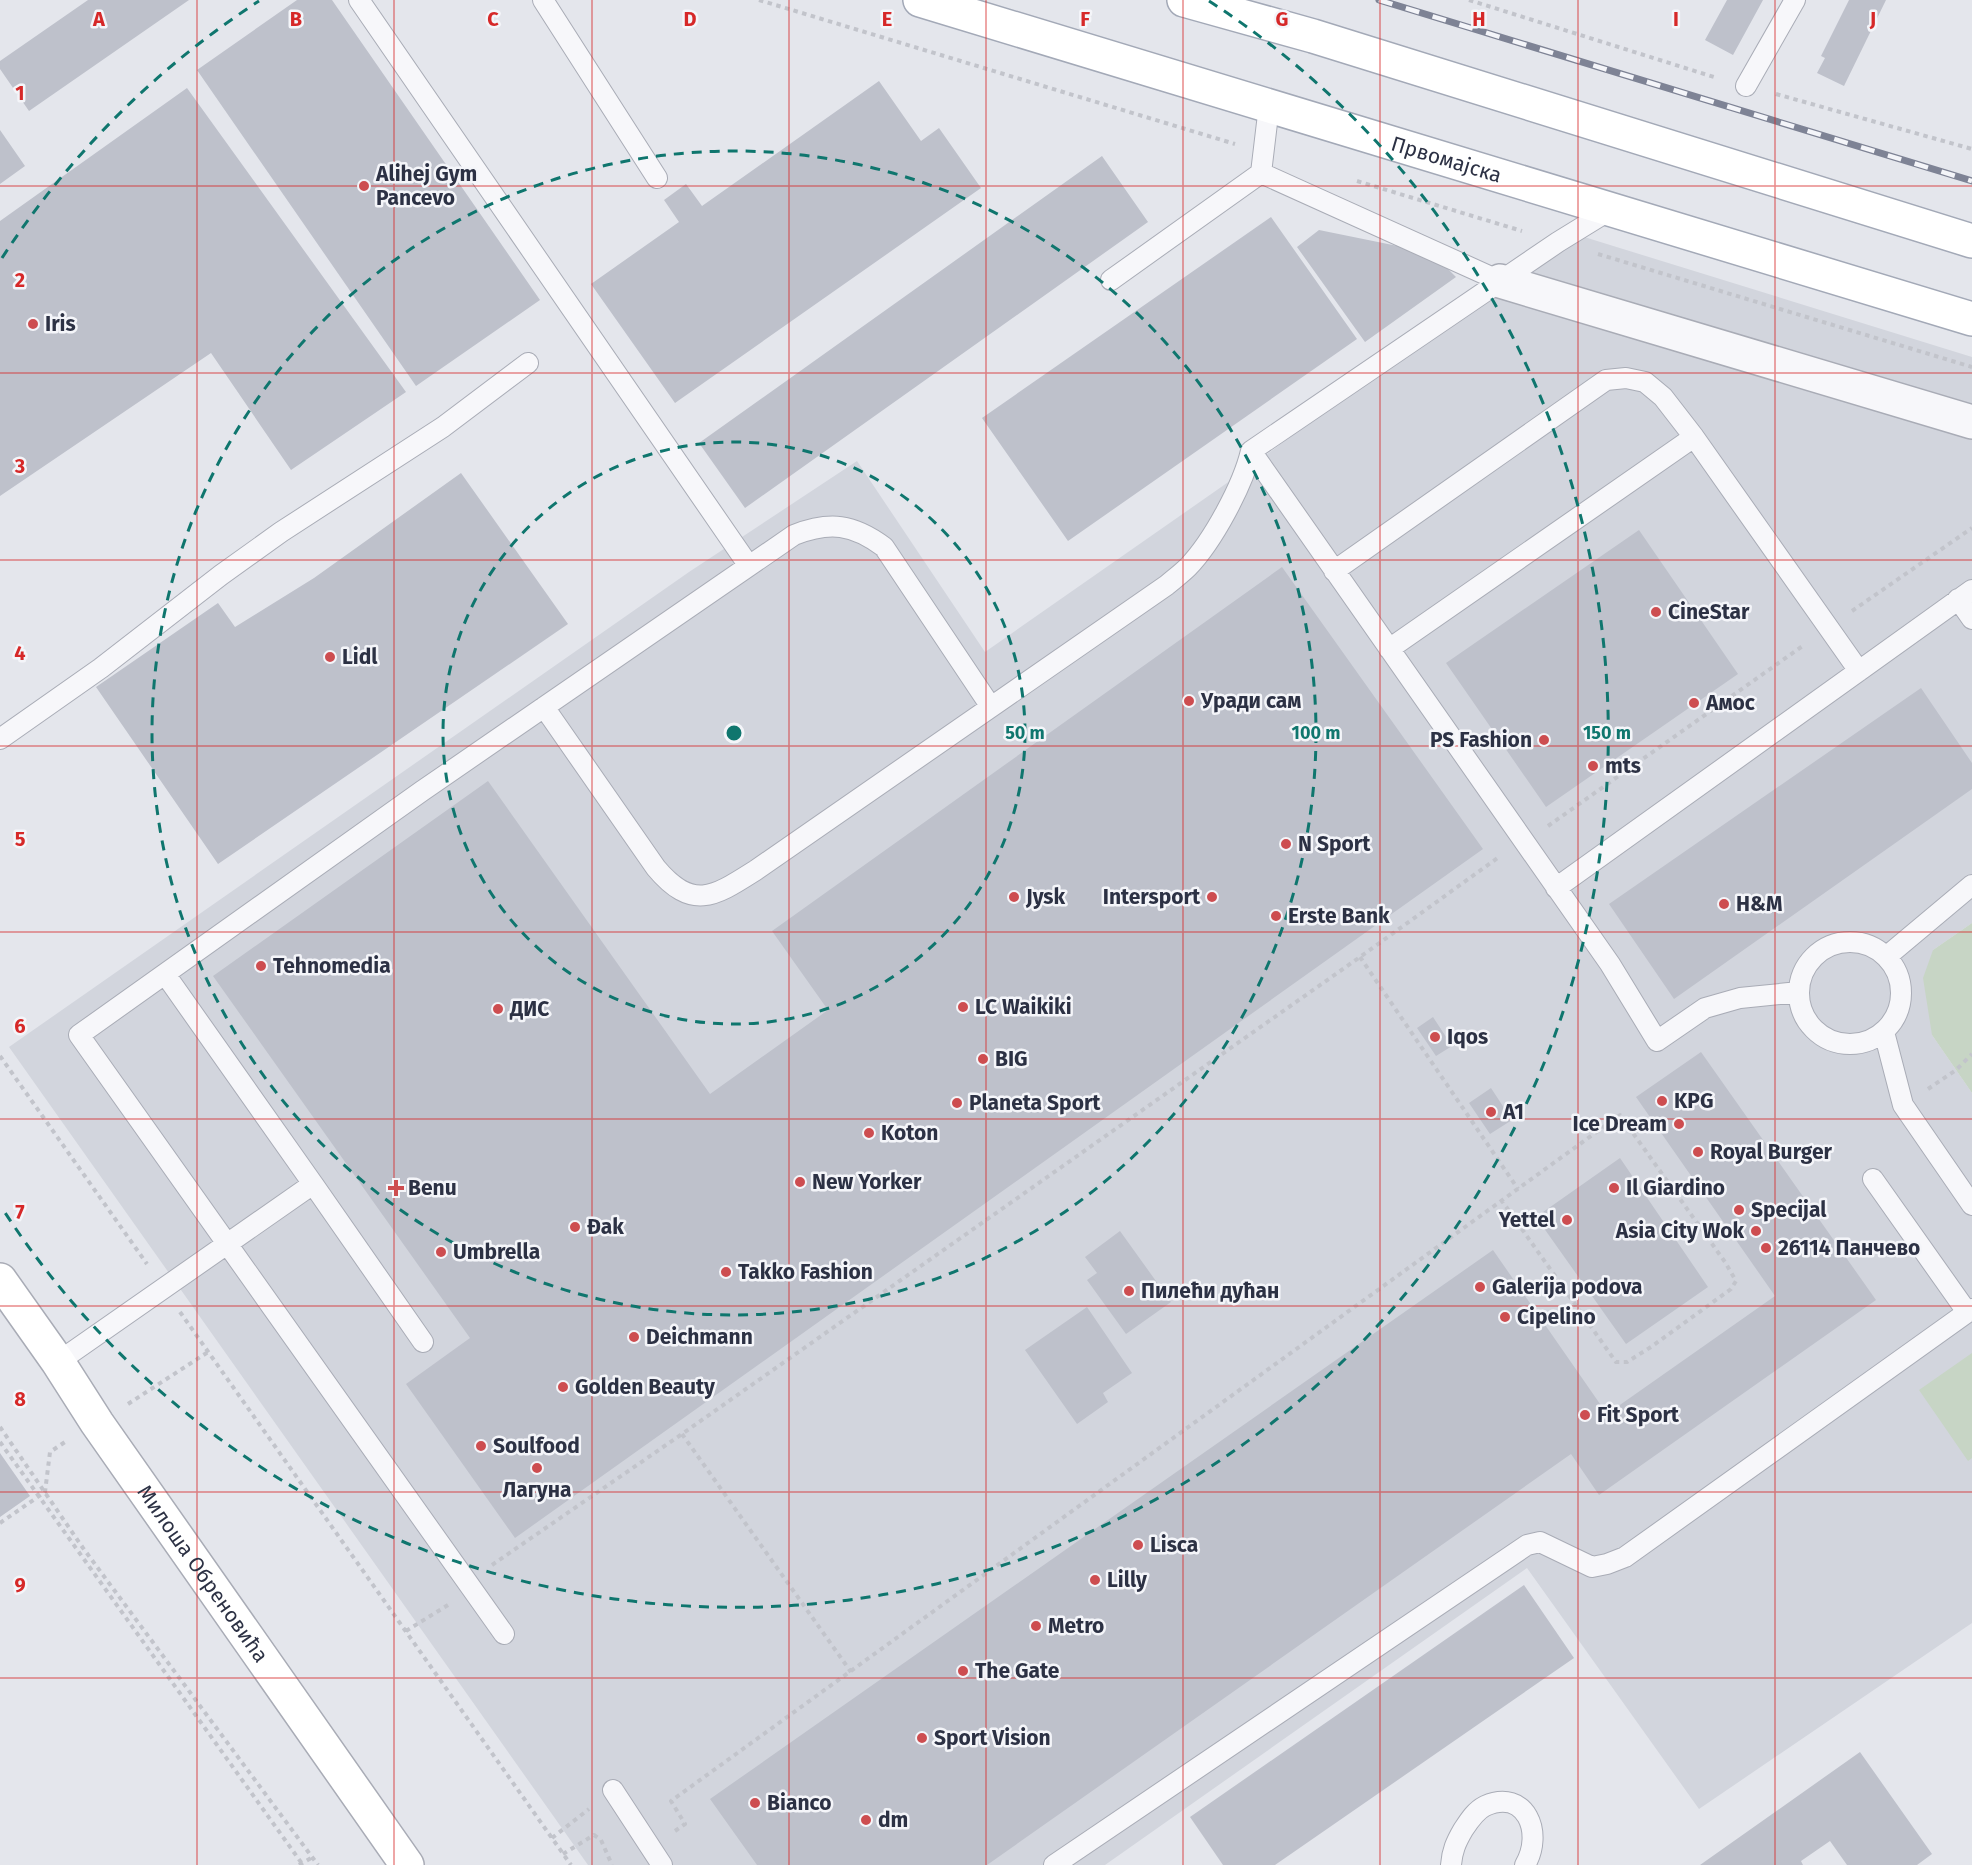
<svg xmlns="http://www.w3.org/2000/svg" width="1972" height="1865" font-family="'Fira Sans',sans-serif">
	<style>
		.built { fill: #d2d5dd }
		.green { fill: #c7d5c5 }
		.building { fill: #bec1cb }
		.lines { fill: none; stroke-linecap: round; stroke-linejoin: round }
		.lane-casing { stroke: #a9acb6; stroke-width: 22 }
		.street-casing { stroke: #a9acb6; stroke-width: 36 }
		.secondary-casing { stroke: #a9acb6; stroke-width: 36 }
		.primary-casing { stroke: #a3a9b7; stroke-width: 36 }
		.path { stroke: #c2c4cb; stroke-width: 4; stroke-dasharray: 4.5 4.5; stroke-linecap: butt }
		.lane { stroke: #f7f7fa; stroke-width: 20 }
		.street { stroke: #f7f7fa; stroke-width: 33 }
		.secondary { stroke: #fff; stroke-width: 33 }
		.primary { stroke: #fff; stroke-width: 33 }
		.rail-casing { stroke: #7e8395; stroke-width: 7 }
		.rail { stroke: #f4f5f9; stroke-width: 4.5; stroke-dasharray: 14; stroke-linecap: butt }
		.grid { fill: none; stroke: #d62828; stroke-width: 1.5; stroke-opacity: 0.55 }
		.ring { fill: none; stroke: #0f766e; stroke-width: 3; stroke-dasharray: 10 8 }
		.poi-dot { fill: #cd4d50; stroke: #f4f5f9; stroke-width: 2 }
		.labels { text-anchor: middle; stroke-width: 5; stroke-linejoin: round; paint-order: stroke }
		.street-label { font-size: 21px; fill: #2c3144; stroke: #f4f5f9 }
		.poi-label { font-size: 21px; font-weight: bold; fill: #2c3144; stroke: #f4f5f9; text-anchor: start }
		.grid-label { font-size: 20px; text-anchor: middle; font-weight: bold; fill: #d62828; stroke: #f4f5f9; stroke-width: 5; stroke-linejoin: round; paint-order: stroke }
		.centre { fill: #0f766e; stroke: #f4f5f9; stroke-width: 3 }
		.ring-label { font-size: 18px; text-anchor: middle; font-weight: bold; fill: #0f766e; stroke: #f4f5f9; stroke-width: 5; stroke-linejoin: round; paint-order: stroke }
	</style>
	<rect width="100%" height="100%" fill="#e4e6ec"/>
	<path class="built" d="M1581 236 1972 357V923L1933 950 1932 1035 1972 1093V1623L1699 1809 1527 1568 1105 1865H588L9 1047 689 572 857 461 985 652 1247 469 1500 281Z"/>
	<path class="green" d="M1972 923V1093L1932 1035 1923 978 1933 950Z
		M1972 1353V1458L1968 1461 1919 1390Z"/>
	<path class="building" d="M88 0H189L29 111 0 69V61Z
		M297 0H332L540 300 416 386 197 70Z
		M1727 0H1763L1733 55 1705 40Z
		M1849 0H1886L1844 86 1817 73 1825 58 1821 56Z
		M879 81 921 141 939 128 981 188 675 403 591 284 679 222 664 200 686 184 702 206Z
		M187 88 406 392 291 470 211 353 0 496V221Z
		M0 130 25 166 0 184Z
		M1102 156 1148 222 745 508 699 443Z
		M1271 217 1357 339 1068 541 982 418Z
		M1319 230 1432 253 1456 277 1365 342 1297 247Z
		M461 473 568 624 218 864 96 687 218 603 235 627 314 578Z
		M1639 530 1738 674 1546 807 1446 663Z
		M1282 567 1483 849 515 1538 406 1384 470 1338 213 976 488 781 710 1094 828 1010 772 931Z
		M1921 688 1972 763V789L1674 999 1609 904Z
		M1433 1017 1452 1046 1436 1056 1417 1028Z
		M1701 1052 1876 1300 1599 1495 1571 1454 987 1865H757L710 1799 1493 1250 1607 1414 1775 1296 1636 1097Z
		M1491 1088 1512 1120 1490 1134 1469 1103Z
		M1620 1158 1708 1287 1626 1344 1536 1217Z
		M1120 1231 1171 1302 1126 1334 1087 1280 1097 1273 1085 1257Z
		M1087 1307 1132 1373 1103 1393 1108 1402 1077 1424 1025 1350Z
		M0 1453 30 1496 0 1517Z
		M1524 1585 1574 1658 1275 1865H1223L1190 1817Z
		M1860 1752 1932 1854 1917 1865H1847L1830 1841 1801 1861 1803 1865H1700Z"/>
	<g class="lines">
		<g class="lane-casing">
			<path id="lane" d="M359 0 749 566
				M543 0 657 178
				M1746 86 1795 0
				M1269 106 1261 173 1500 281
				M1111 280 1261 173
				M1251 451 1610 964 1657 1041 1705 1008 1740 998 1799 992
				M1334 571 1606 380 1626 378 1645 382 1663 397 1694 437 1859 671
				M1958 599 1972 619
				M1389 649 1694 437
				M544 707 656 868C693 912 715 896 756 870L1167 585C1174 579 1182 573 1188 567 1213 541 1243 485 1251 451L1558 242 1610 210
				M0 739 101 668 221 575 281 532 443 427 528 363
				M1556 888 1972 590
				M1799 993a51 51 0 1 1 102 0a51 51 0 1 1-102 0Z
				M1886 957 1972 885
				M165 974 313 1184
				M1884 1032 1903 1105 1972 1205
				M1873 1179 1967 1312
				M58 1362 313 1184 423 1342
				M504 1634 79 1035 422 791 794 535C830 521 853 524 884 547L991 707
				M613 1790 662 1865
				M1054 1865 1527 1545 1540 1542 1592 1567 1607 1564 1625 1557 1972 1309
				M1451 1865C1452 1851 1456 1842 1463 1830 1469 1821 1475 1811 1485 1806 1526 1788 1544 1833 1525 1865"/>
		</g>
		<g class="street-casing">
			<path id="street" d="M1500 281 1972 422"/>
		</g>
		<g class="secondary-casing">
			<g id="secondary">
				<path id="s1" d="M0 1280 58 1362 97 1423 407 1865"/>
			</g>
		</g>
		<g class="primary-casing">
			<g id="primary">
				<path id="s2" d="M920 0 1972 319"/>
				<path d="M1184 0 1313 36 1972 241"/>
			</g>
		</g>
		<path class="path" d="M759 0 1235 144
			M1469 0 1717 78
			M1776 94 1972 149
			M1357 181 1522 231
			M1598 254 1972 367
			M1852 611 1972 528
			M1548 826 1804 645
			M1360 957 1518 1189
			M0 1056 147 1264
			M1928 1089 1956 1070 1972 1054
			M180 1312 571 1865
			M128 1404 208 1352
			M0 1427 83 1548 318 1865
			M682 1434 851 1672
			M0 1442 303 1865
			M0 1523 45 1492 50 1452 65 1442
			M492 1565 682 1434 1360 957 1499 857
			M406 1631 448 1605
			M675 1831 685 1824 671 1801 1620 1115 1725 1262 1736 1281 1731 1289 1651 1347 1627 1362H1616L1502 1201
			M552 1838 589 1809
			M563 1854 594 1835 601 1840 612 1865
			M299 1865 313 1857"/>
		<use href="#lane" class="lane"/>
		<use href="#street" class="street"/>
		<use href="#secondary" class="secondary"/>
		<use href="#primary" class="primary"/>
		<g class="rail-casing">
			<path id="rail" d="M1379 0 1972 181"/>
		</g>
		<use href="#rail" class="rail"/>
	</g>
	<path class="grid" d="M197 0V1865M394 0V1865M592 0V1865M789 0V1865M986 0V1865M1183 0V1865M1380 0V1865M1578 0V1865M1775 0V1865M0 186H1972M0 373H1972M0 560H1972M0 746H1972M0 932H1972M0 1119H1972M0 1306H1972M0 1492H1972M0 1678H1972"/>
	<g class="ring">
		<circle cx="734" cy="733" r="291"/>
		<circle cx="734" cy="733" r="582"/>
		<path d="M2 258A873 873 0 0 1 259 1M1209 1A873 873 0 1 1 2 1208"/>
	</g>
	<g class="poi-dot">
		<circle cx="364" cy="186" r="6"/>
		<circle cx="33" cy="324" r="6"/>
		<circle cx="1656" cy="612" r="6"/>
		<circle cx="330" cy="657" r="6"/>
		<circle cx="1189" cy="701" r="6"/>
		<circle cx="1694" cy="703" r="6"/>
		<circle cx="1544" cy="740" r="6"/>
		<circle cx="1593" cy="766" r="6"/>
		<circle cx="1286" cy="844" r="6"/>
		<circle cx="1014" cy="897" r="6"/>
		<circle cx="1212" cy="897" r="6"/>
		<circle cx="1724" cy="904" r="6"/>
		<circle cx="1276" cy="916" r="6"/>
		<circle cx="261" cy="966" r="6"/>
		<circle cx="963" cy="1007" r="6"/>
		<circle cx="498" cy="1009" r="6"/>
		<circle cx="1435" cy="1037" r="6"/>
		<circle cx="983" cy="1059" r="6"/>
		<circle cx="1662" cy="1101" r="6"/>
		<circle cx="957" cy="1103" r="6"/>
		<circle cx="1491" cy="1112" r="6"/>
		<circle cx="1679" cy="1124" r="6"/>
		<circle cx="869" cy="1133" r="6"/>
		<circle cx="1698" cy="1152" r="6"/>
		<circle cx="800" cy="1182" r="6"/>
		<path d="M393 1179h6v6h6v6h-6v6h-6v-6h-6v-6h6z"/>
		<circle cx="1614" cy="1188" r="6"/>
		<circle cx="1739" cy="1210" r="6"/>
		<circle cx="1567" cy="1220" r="6"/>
		<circle cx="575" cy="1227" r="6"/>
		<circle cx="1756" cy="1231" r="6"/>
		<circle cx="1766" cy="1248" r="6"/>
		<circle cx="441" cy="1252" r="6"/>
		<circle cx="726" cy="1272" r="6"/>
		<circle cx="1480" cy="1287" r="6"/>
		<circle cx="1129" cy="1291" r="6"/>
		<circle cx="1505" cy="1317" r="6"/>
		<circle cx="634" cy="1337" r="6"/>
		<circle cx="563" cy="1387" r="6"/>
		<circle cx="1585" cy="1415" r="6"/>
		<circle cx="481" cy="1446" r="6"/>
		<circle cx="537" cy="1468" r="6"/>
		<circle cx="1138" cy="1545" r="6"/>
		<circle cx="1095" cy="1580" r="6"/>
		<circle cx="1036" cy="1626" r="6"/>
		<circle cx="963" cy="1671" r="6"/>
		<circle cx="922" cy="1738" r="6"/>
		<circle cx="755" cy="1803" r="6"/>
		<circle cx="866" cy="1820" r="6"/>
	</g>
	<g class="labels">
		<g class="street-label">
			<text dy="7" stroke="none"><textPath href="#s2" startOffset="550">Првомајска</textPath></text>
			<text dy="7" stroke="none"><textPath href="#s1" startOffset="357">Милоша Обреновића</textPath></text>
		</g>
		<g class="poi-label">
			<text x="376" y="181">Alihej Gym<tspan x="376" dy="24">Pancevo</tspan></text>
			<text x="45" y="331">Iris</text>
			<text x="1668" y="619">CineStar</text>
			<text x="342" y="664">Lidl</text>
			<text x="1201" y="708">Уради сам</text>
			<text x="1706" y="710">Амос</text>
			<text x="1532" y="747" text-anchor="end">PS Fashion</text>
			<text x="1605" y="773">mts</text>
			<text x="1298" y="851">N Sport</text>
			<text x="1026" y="904">Jysk</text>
			<text x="1200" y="904" text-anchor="end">Intersport</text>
			<text x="1736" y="911">H&amp;M</text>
			<text x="1288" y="923">Erste Bank</text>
			<text x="273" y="973">Tehnomedia</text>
			<text x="975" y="1014">LC Waikiki</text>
			<text x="510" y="1016">ДИС</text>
			<text x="1447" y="1044">Iqos</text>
			<text x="995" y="1066">BIG</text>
			<text x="1674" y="1108">KPG</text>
			<text x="969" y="1110">Planeta Sport</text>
			<text x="1503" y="1119">A1</text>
			<text x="1667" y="1131" text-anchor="end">Ice Dream</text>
			<text x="881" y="1140">Koton</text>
			<text x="1710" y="1159">Royal Burger</text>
			<text x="812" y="1189">New Yorker</text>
			<text x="408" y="1195">Benu</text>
			<text x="1626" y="1195">Il Giardino</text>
			<text x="1751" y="1217">Specijal</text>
			<text x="1555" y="1227" text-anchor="end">Yettel</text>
			<text x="587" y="1234">Đak</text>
			<text x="1744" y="1238" text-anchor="end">Asia City Wok</text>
			<text x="1778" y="1255">26114 Панчево</text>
			<text x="453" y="1259">Umbrella</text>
			<text x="738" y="1279">Takko Fashion</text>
			<text x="1492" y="1294">Galerija podova</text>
			<text x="1141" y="1298">Пилећи дућан</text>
			<text x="1517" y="1324">Cipelino</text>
			<text x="646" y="1344">Deichmann</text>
			<text x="575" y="1394">Golden Beauty</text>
			<text x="1597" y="1422">Fit Sport</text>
			<text x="493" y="1453">Soulfood</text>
			<text x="537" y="1497" text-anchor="middle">Лагуна</text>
			<text x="1150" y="1552">Lisca</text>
			<text x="1107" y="1587">Lilly</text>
			<text x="1048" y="1633">Metro</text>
			<text x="975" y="1678">The Gate</text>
			<text x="934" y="1745">Sport Vision</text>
			<text x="767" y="1810">Bianco</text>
			<text x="878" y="1827">dm</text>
		</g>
	</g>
	<g class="grid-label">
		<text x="99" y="26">A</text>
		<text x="296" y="26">B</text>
		<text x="493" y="26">C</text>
		<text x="690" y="26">D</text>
		<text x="887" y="26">E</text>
		<text x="1085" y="26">F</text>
		<text x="1282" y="26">G</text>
		<text x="1479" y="26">H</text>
		<text x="1676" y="26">I</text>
		<text x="1873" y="26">J</text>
		<text x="20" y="100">1</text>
		<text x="20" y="287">2</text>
		<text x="20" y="473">3</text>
		<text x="20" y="660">4</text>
		<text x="20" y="846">5</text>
		<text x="20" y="1033">6</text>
		<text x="20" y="1219">7</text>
		<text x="20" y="1406">8</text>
		<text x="20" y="1592">9</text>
	</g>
	<circle cx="734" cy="733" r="9" class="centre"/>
	<g class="ring-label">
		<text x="1025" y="739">50 m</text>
		<text x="1316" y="739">100 m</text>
		<text x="1607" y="739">150 m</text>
	</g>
</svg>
